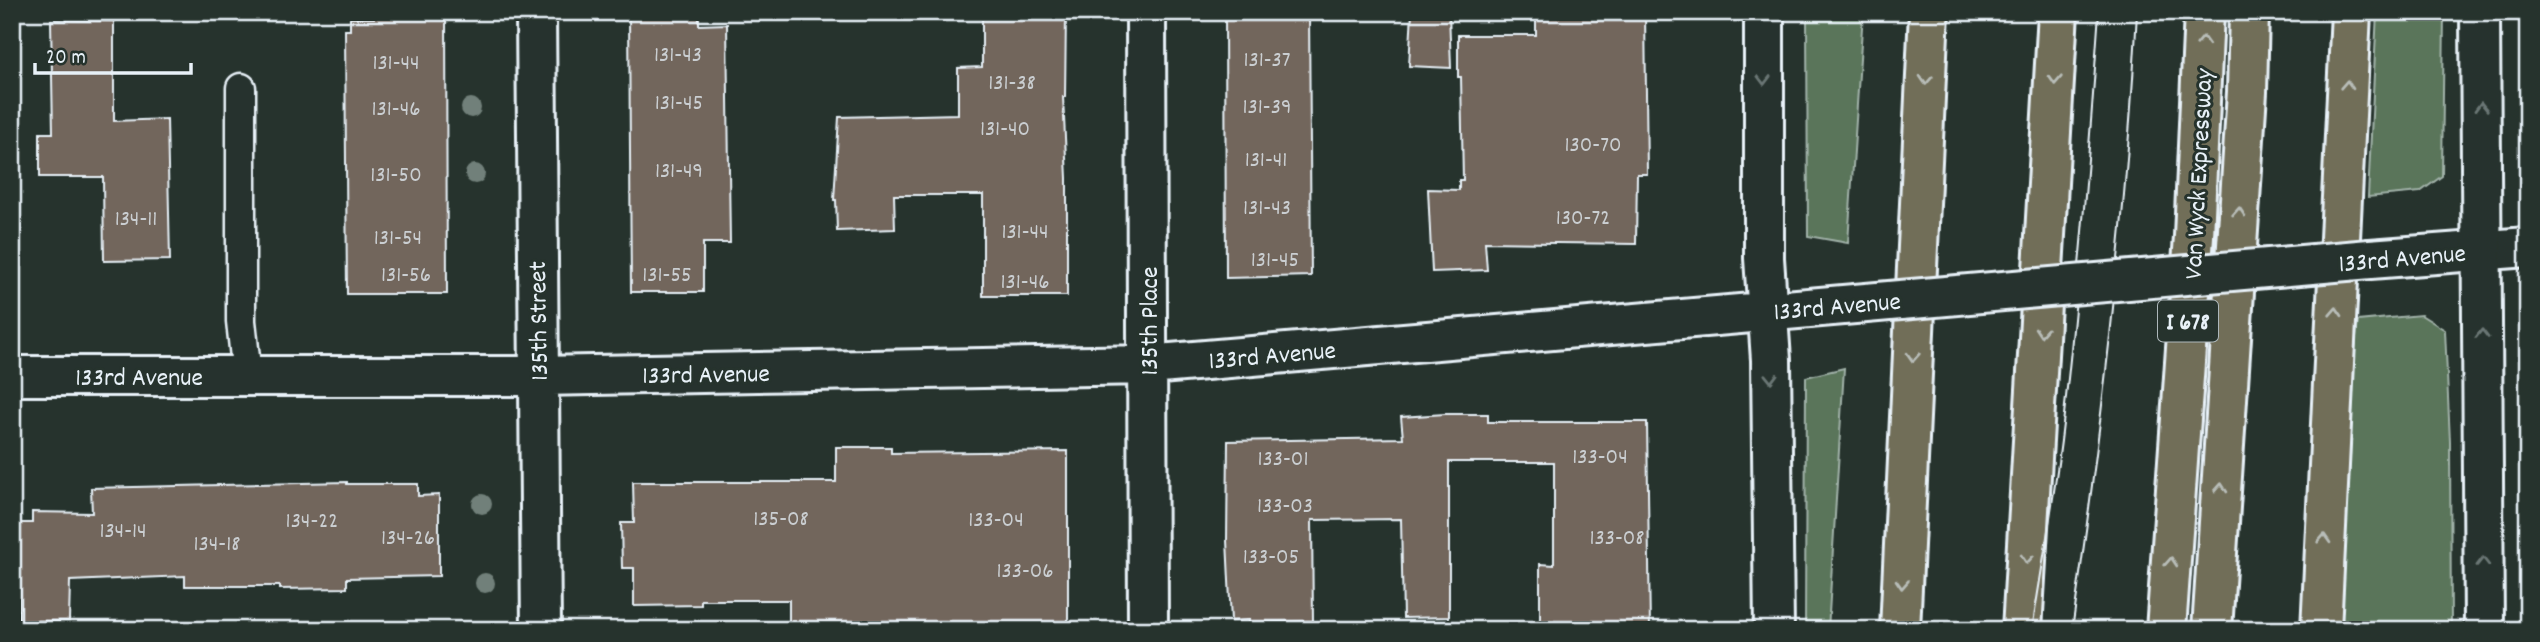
<svg xmlns="http://www.w3.org/2000/svg" width="2540" height="642" font-family="Dekko,sans-serif">
	<style>
		.green { fill: #5a745a; stroke: #a1b2a9; stroke-width: 2 }
		.building { fill: #72665c; stroke: #e8f1f8; stroke-width: 2 }
		.lines { fill: none; stroke-linecap: round; stroke-linejoin: round }
		.service-casing { stroke: #e8f1f8; stroke-width: 33 }
		.minor-casing { stroke: #e8f1f8; stroke-width: 44 }
		.secondary-casing { stroke: #e8f1f8; stroke-width: 44 }
		.motorway-casing { stroke: #e8f1f8; stroke-width: 44 }
		.service { stroke: #26332d; stroke-width: 28 }
		.minor { stroke: #26332d; stroke-width: 38 }
		.secondary { stroke: #26332d; stroke-width: 38 }
		.motorway { stroke: #716e59; stroke-width: 38 }
		.tram { stroke: #e8f1f8; stroke-width: 2 }
		.minor-bridge-casing { stroke: #e8f1f8; stroke-width: 44; stroke-linecap: butt }
		.minor-bridge { stroke: #26332d; stroke-width: 38 }
		.tree { fill: #71807a }
		.oneway { stroke: #b8bdb8 }
		.oneway2 { stroke: #6a7674 }
		.labels { text-anchor: middle; stroke-width: 6; stroke-linejoin: round; paint-order: stroke }
		.number-label { font-size: 23px; fill: #caced1 }
		.shield { fill: #26332d; stroke: #aeb8bb; stroke-width: 2 }
		.shield-label { font-size: 24px; font-weight: bold; fill: #e8f1f8 }
		.street-label { font-size: 26px; fill: #e8f1f8; stroke: #26332d }
	</style>
	<rect width="100%" height="100%" fill="#26332d"/>
	<filter id="ink" filterUnits="userSpaceOnUse"><feTurbulence type="fractalNoise" baseFrequency=".0143" numOctaves="2"/><feDisplacementMap in="SourceGraphic" scale="14" xChannelSelector="R" yChannelSelector="G"/><feConvolveMatrix kernelMatrix="1 2 1 2 8 2 1 2 1" color-interpolation-filters="sRGB"/></filter>
	<g filter="url(#ink)">
		<path class="green" d="M1807 12H1863L1848 243 1808 236Z
			M2377 12H2444L2442 176 2420 192 2368 197Z
			M2421 315 2445 330 2450 442 2451 630H2335L2336 514 2358 321Z
			M1844 368 1828 630H1805L1806 377Z"/>
		<path class="building" d="M374 12H446L447 294H347L345 30H350V18H374Z
			M629 12H699V25L727 24 730 243H703V292H631Z
			M982 12H1066L1065 97H1063L1067 178V296H983V195H894L895 229 837 231 836 200H834L839 117 958 114V68L982 67Z
			M1225 12H1309L1311 276 1226 278Z
			M1412 12H1449L1451 68 1409 66Z
			M1536 12H1645L1647 174H1637L1636 244 1485 242 1487 270 1432 272 1428 189 1459 190V180H1463L1461 77H1458V35H1536Z
			M51 20 114 21V121L167 119 170 260 104 261 103 177H40V133H53Z
			M1445 414H1488V422H1647L1650 630H1540V564L1554 565V462H1449V617L1403 618 1401 519 1312 520 1313 621 1249 623V620L1231 621 1227 540 1228 441 1403 438 1401 417Z
			M836 447H891V453L1068 451V630H789V600H701V605L634 606V568H622L621 523H634L633 482H836Z
			M347 482V484H418V496L439 495V576L347 578V588L280 589V586H185V576L70 581 69 621H19L20 523H32V512L92 513 91 488Z"/>
		<g class="lines">
			<g class="service-casing">
				<path id="service" d="M241 88V321L247 376"/>
			</g>
			<g class="minor-casing">
				<path id="minor" d="M536 12 541 630
					M1146 12 1148 630
					M1764 12V258L1771 360 1774 630
					M2370 259 2528 247
					M12 376H538L1148 365 1809 308"/>
			</g>
			<g class="secondary-casing">
				<path id="secondary" d="M2480 12 2484 630"/>
			</g>
			<g class="motorway-casing">
				<path id="motorway" d="M1900 630 1929 12
					M2022 630 2058 12
					M2166 630 2194 236 2204 12
					M2212 630 2247 92 2249 12
					M2321 630 2351 12"/>
			</g>
			<use href="#service" class="service"/>
			<use href="#minor" class="minor"/>
			<use href="#secondary" class="secondary"/>
			<use href="#motorway" class="motorway"/>
			<path class="tram" d="M2032 630C2042 567 2053 504 2061 441 2078 298 2089 155 2099 12
				M2072 630C2102 425 2126 219 2137 12"/>
			<g class="minor-bridge-casing">
				<path id="minor-bridge" d="M1809 308 2370 259"/>
			</g>
			<use href="#minor-bridge" class="minor-bridge"/>
		</g>
		<g class="tree">
			<circle cx="471" cy="108" r="10"/>
			<circle cx="475" cy="174" r="10"/>
			<circle cx="482" cy="504" r="10"/>
			<circle cx="485" cy="583" r="10"/>
		</g>
		<defs><path id="oneway-chevron" d="M-2-3.5L2.5 0L-2 3.5" fill="none" stroke-width="1.6" stroke-linecap="round" stroke-linejoin="round" transform="scale(1.75)"/></defs>
		<g class="oneway">
			<use href="#oneway-chevron" transform="translate(2203 41) rotate(-88)"/>
			<use href="#oneway-chevron" transform="translate(1926 80) rotate(93)"/>
			<use href="#oneway-chevron" transform="translate(2055 80) rotate(93)"/>
			<use href="#oneway-chevron" transform="translate(2347 85) rotate(-87)"/>
			<use href="#oneway-chevron" transform="translate(2239 212) rotate(-86)"/>
			<use href="#oneway-chevron" transform="translate(2336 312) rotate(-87)"/>
			<use href="#oneway-chevron" transform="translate(2041 332) rotate(94)"/>
			<use href="#oneway-chevron" transform="translate(1913 357) rotate(93)"/>
			<use href="#oneway-chevron" transform="translate(2221 488) rotate(-86)"/>
			<use href="#oneway-chevron" transform="translate(2324 539) rotate(-87)"/>
			<use href="#oneway-chevron" transform="translate(2027 559) rotate(94)"/>
			<use href="#oneway-chevron" transform="translate(2171 562) rotate(-86)"/>
			<use href="#oneway-chevron" transform="translate(1902 584) rotate(93)"/>
		</g>
		<g class="oneway2">
			<use href="#oneway-chevron" transform="translate(1764 80) rotate(90)"/>
			<use href="#oneway-chevron" transform="translate(2481 107) rotate(-91)"/>
			<use href="#oneway-chevron" transform="translate(2482 334) rotate(-90)"/>
			<use href="#oneway-chevron" transform="translate(1771 378) rotate(89)"/>
			<use href="#oneway-chevron" transform="translate(2483 562) rotate(-90)"/>
		</g>
	</g>
	<g class="labels">
		<g class="number-label">
			<text x="678" y="61">131-43</text>
			<text x="1267" y="66">131-37</text>
			<text x="396" y="69">131-44</text>
			<text x="1012" y="89">131-38</text>
			<text x="679" y="109">131-45</text>
			<text x="1267" y="113">131-39</text>
			<text x="396" y="115">131-46</text>
			<text x="1005" y="135">131-40</text>
			<text x="1593" y="151">130-70</text>
			<text x="1266" y="166">131-41</text>
			<text x="679" y="177">131-49</text>
			<text x="396" y="181">131-50</text>
			<text x="1267" y="214">131-43</text>
			<text x="1583" y="224">130-72</text>
			<text x="136" y="225">134-11</text>
			<text x="1025" y="238">131-44</text>
			<text x="398" y="244">131-54</text>
			<text x="1275" y="266">131-45</text>
			<text x="406" y="281">131-56</text>
			<text x="667" y="281">131-55</text>
			<text x="1025" y="288">131-46</text>
			<text x="1600" y="463">133-04</text>
			<text x="1283" y="465">133-01</text>
			<text x="1285" y="512">133-03</text>
			<text x="781" y="525">135-08</text>
			<text x="996" y="526">133-04</text>
			<text x="312" y="527">134-22</text>
			<text x="123" y="537">134-14</text>
			<text x="408" y="544">134-26</text>
			<text x="1617" y="544">133-08</text>
			<text x="217" y="550">134-18</text>
			<text x="1271" y="563">133-05</text>
			<text x="1025" y="577">133-06</text>
		</g>
		<rect class="shield" x="2158" y="300.5" width="60" height="41" rx="5"/>
		<g class="shield-label">
			<text x="2188" y="329">I 678</text>
		</g>
		<g class="street-label">
			<text transform="translate(2197 174) rotate(-87)" y="9">Van Wyck Expressway</text>
			<text transform="translate(2402 257) rotate(-5)" y="9">133rd Avenue</text>
			<text transform="translate(1837 305) rotate(-5)" y="9">133rd Avenue</text>
			<text transform="translate(537 321) rotate(-91)" y="9">135th Street</text>
			<text transform="translate(1148 321) rotate(-90)" y="9">135th Place</text>
			<text transform="translate(1272 354) rotate(-5)" y="9">133rd Avenue</text>
			<text transform="translate(706 373) rotate(-1)" y="9">133rd Avenue</text>
			<text x="139" y="385">133rd Avenue</text>
		</g>
	</g>
	<rect width="2540" height="642" fill="none" stroke="#26332d" stroke-width="42"/>
	<rect x="21" y="21" width="2498" height="600" fill="none" stroke="#e8f1f8" stroke-width="2.5" filter="url(#ink)"/>
	<path d="M35 63v10h156v-10" fill="none" stroke="#e8f1f8" stroke-width="3.5"/>
	<text x="46" y="63" font-size="21" fill="#e8f1f8" stroke="#26332d" stroke-width="5" paint-order="stroke">20 m</text>
</svg>
